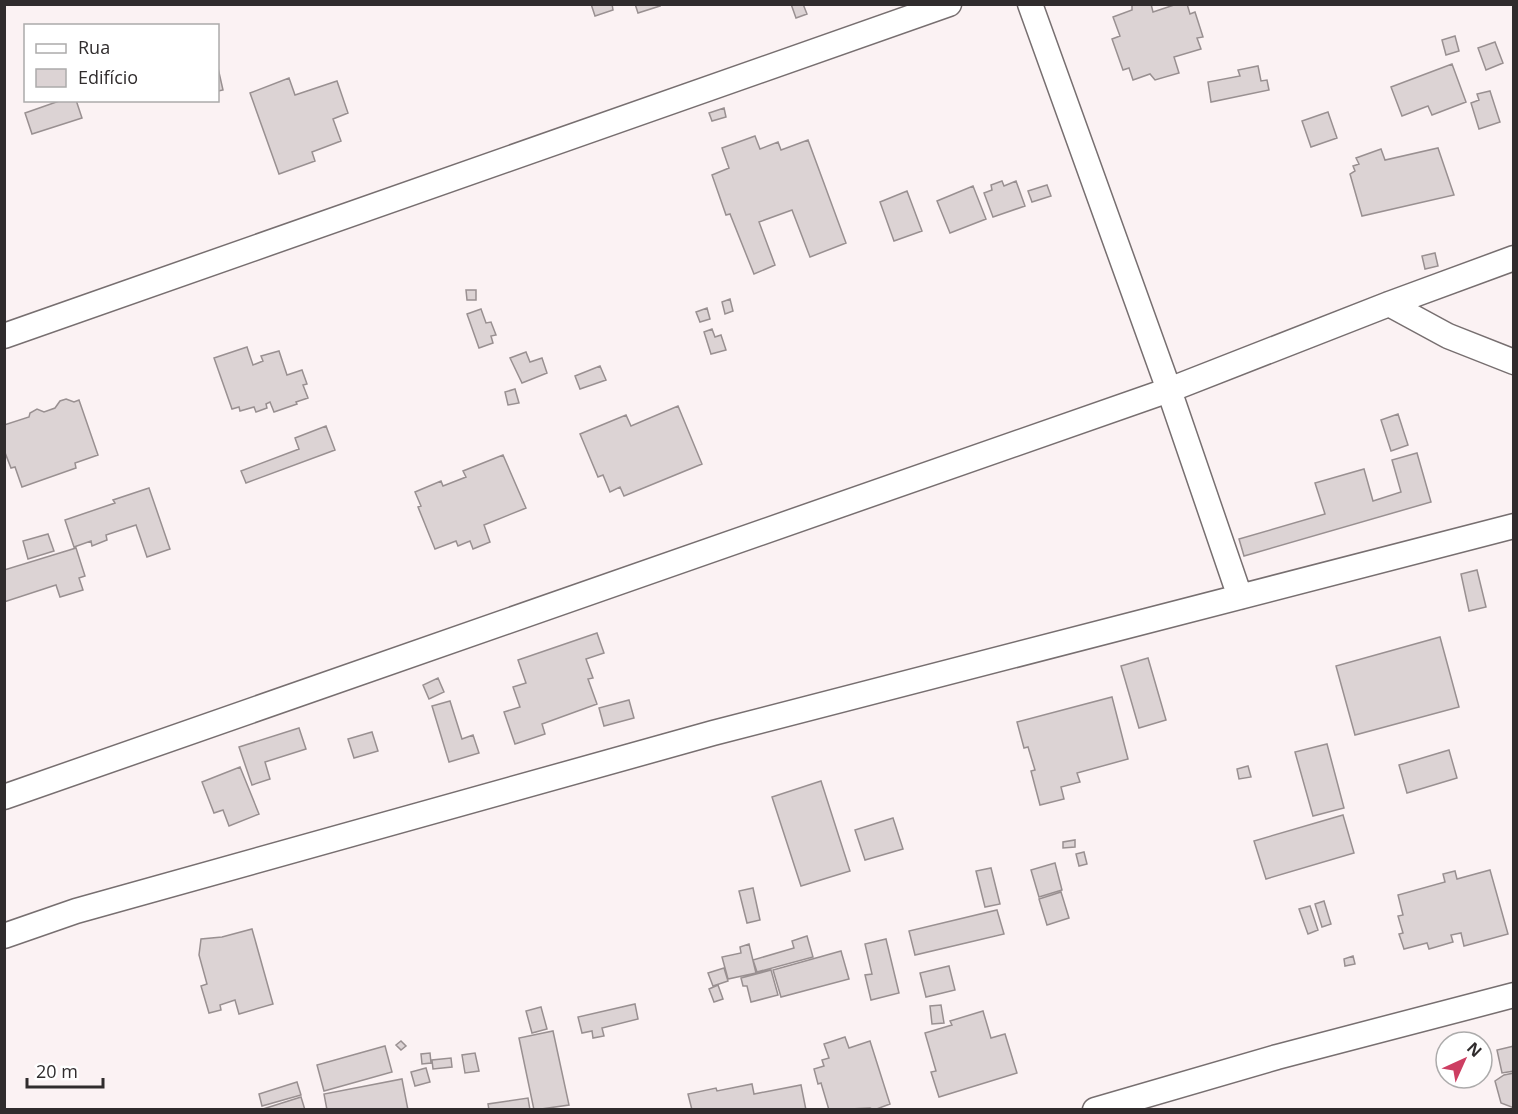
<svg xmlns="http://www.w3.org/2000/svg" width="1518" height="1114" font-family="'Open Sans',sans-serif">
	<style>
		.building { fill: #dcd3d4; stroke: #999091; stroke-width: 1.5 }
		.lines { fill: none; stroke-linecap: round; stroke-linejoin: round }
		.minor-casing { stroke: #776f70; stroke-width: 27 }
		.minor { stroke: #fff; stroke-width: 24 }
	</style>
	<rect width="100%" height="100%" fill="#fbf2f3"/>
	<path class="building" d="M591 4H612L613 10 595 16Z
		M635 4H659L660 6 638 13Z
		M791 4H803L807 14 796 18Z
		M1132 4H1151L1153 12 1177 4H1187L1190 14 1195 12 1203 37 1197 38 1201 49 1174 57 1179 73 1155 80 1150 74 1133 80 1129 68 1123 70 1112 39 1120 36 1113 17 1132 10Z
		M1455 36 1459 51 1446 55 1442 40Z
		M1495 42 1503 63 1486 70 1478 48Z
		M1452 64 1466 102 1432 115 1428 106 1402 116 1391 87Z
		M1258 66 1261 81 1267 80 1269 90 1211 102 1208 82 1240 76 1238 70Z
		M218 68 223 90 218 91Z
		M289 78 295 95 337 81 348 113 333 119 341 141 312 152 315 161 279 174 250 93Z
		M1490 91 1500 122 1479 129 1471 103 1479 100 1477 94Z
		M62 100H76L82 118 32 134 25 113Z
		M724 108 726 117 712 121 709 113Z
		M1328 112 1337 138 1311 147 1302 121Z
		M755 136 760 149 778 142 781 150 808 140 846 243 810 257 792 210 759 222 775 265 754 274 730 214 726 215 712 175 729 168 722 148Z
		M1438 148 1454 195 1362 216 1350 174 1355 171 1353 166 1359 164 1356 158 1381 149 1385 160Z
		M1002 181 1004 186 1016 181 1025 206 993 217 984 193 992 190 991 185Z
		M1047 185 1051 196 1032 202 1028 191Z
		M973 186 986 219 950 233 937 201Z
		M907 191 922 231 894 241 880 202Z
		M1435 253 1438 266 1425 269 1422 256Z
		M466 290H476V300H467Z
		M730 299 733 311 725 314 722 302Z
		M707 308 710 319 700 322 696 312Z
		M481 309 486 323 491 322 496 335 491 336 493 343 479 348 467 314Z
		M712 329 715 337 721 335 726 350 711 354 704 332Z
		M247 347 253 365 263 361 261 356 279 351 287 375 302 370 307 384 303 385 308 398 296 402 297 404 274 412 270 402 266 404 267 408 256 412 254 407 240 411 239 407 232 409 214 358Z
		M526 352 530 362 542 358 547 373 522 383 510 358Z
		M600 366 606 380 580 389 575 376Z
		M515 389 519 403 508 405 505 392Z
		M66 399 74 402 79 400 98 455 75 463 76 468 22 487 15 467 11 468 4 450V425L29 417 30 413 37 409 44 412 55 408 60 401Z
		M678 406 702 464 624 496 620 487 610 492 603 475 598 477 580 434 626 415 631 426Z
		M1398 414 1408 445 1391 451 1381 420Z
		M326 426 335 450 246 483 241 471 299 449 295 438Z
		M1417 453 1431 502 1244 556 1239 539 1325 514 1315 483 1364 469 1373 501 1401 492 1392 460Z
		M503 455 526 508 484 525 490 542 473 549 470 541 458 546 456 541 435 549 418 507 421 506 415 492 441 481 443 486 466 477 463 471Z
		M149 488 170 549 147 557 136 525 106 535 107 540 92 546 91 541 74 547 65 520 115 503 113 500Z
		M48 534 54 551 28 559 23 541Z
		M76 548 85 576 79 578 83 590 60 597 56 585 4 602V570Z
		M1477 570 1486 607 1469 611 1461 574Z
		M597 633 604 653 586 659 593 678 588 679 597 704 542 724 545 734 515 744 504 712 520 707 513 687 526 683 518 660Z
		M1440 637 1459 707 1355 735 1336 666Z
		M1148 658 1166 720 1139 728 1121 666Z
		M438 678 444 692 429 699 423 685Z
		M1112 697 1128 759 1077 773 1080 782 1061 787 1064 799 1040 805 1031 771 1035 770 1028 747 1024 748 1017 722Z
		M629 700 634 718 604 726 599 708Z
		M450 701 462 739 473 735 479 753 449 762 432 706Z
		M299 728 306 749 265 762 270 779 252 785 239 747Z
		M372 732 378 751 354 758 348 739Z
		M1327 744 1344 808 1313 816 1295 752Z
		M1449 750 1457 778 1407 793 1399 765Z
		M1248 766 1251 777 1239 779 1237 769Z
		M240 767 259 814 229 826 223 810 214 813 202 782Z
		M821 781 850 871 801 886 772 797Z
		M1343 815 1354 853 1266 879 1254 841Z
		M893 818 903 849 865 860 855 830Z
		M1075 840V847L1063 848V842Z
		M1084 852 1087 864 1079 866 1076 854Z
		M1055 863 1062 890 1039 897 1031 870Z
		M991 868 1000 904 985 907 976 871Z
		M1490 870 1508 934 1464 946 1461 933 1451 935 1453 942 1429 949 1427 943 1404 949 1399 934 1403 933 1398 916 1403 915 1398 895 1445 882 1443 874 1455 871 1457 879Z
		M753 888 760 920 747 923 739 891Z
		M1061 892 1069 918 1047 925 1039 899Z
		M1324 901 1331 924 1322 927 1315 904Z
		M1310 906 1318 930 1308 934 1299 909Z
		M997 910 1004 934 915 955 909 931Z
		M252 929 273 1004 239 1014 235 1000 220 1005 221 1010 209 1013 201 986 207 984 199 955 201 939 222 937Z
		M807 936 813 957 757 972 753 960 794 948 792 941Z
		M886 939 899 993 871 1000 865 975 872 974 865 944Z
		M749 944 756 973 728 979 722 957 741 953 740 947Z
		M841 951 849 979 781 997 773 970Z
		M1353 956 1355 964 1345 966 1344 959Z
		M949 966 955 990 926 997 920 973Z
		M724 968 728 981 713 986 708 973Z
		M771 970 778 995 751 1002 747 986H743L741 978Z
		M718 985 723 999 714 1002 709 989Z
		M635 1004 638 1019 602 1028 604 1036 593 1038 592 1031 582 1033 578 1017Z
		M941 1005 944 1023 932 1024 930 1006Z
		M541 1007 547 1029 532 1033 526 1011Z
		M983 1011 991 1038 1005 1034 1017 1073 939 1097 931 1072 936 1071 925 1033 952 1025 950 1021Z
		M553 1031 569 1105 534 1110 519 1038Z
		M845 1037 849 1048 870 1041 890 1104 874 1110 870 1108 829 1110 821 1083 818 1084 814 1069 824 1066 822 1060 829 1058 824 1044Z
		M401 1041 406 1046 401 1050 396 1045Z
		M385 1046 392 1072 324 1091 317 1065Z
		M1514 1046V1071L1502 1073 1497 1050Z
		M430 1053 431 1063 422 1064 421 1054Z
		M475 1053 479 1071 465 1073 462 1055Z
		M451 1058 452 1067 433 1069 432 1060Z
		M426 1068 430 1082 415 1086 411 1072Z
		M1514 1073V1108L1501 1103 1495 1081 1504 1075Z
		M402 1079 408 1110H327L324 1094Z
		M297 1082 301 1095 262 1106 259 1094Z
		M752 1084 754 1094 801 1085 806 1110H692L688 1094 716 1088 717 1091Z
		M301 1097 305 1110 263 1109Z
		M528 1098 530 1110H489L488 1104Z"/>
	<g class="lines">
		<g class="minor-casing">
			<path id="minor" d="M1030 4 1169 390 1240 597
				M1389 304 1448 336 1514 362
				M4 336 949 4
				M4 797 1169 390 1389 304 1514 258
				M4 936 76 911 713 733 1514 526
				M1095 1110 1277 1057 1514 995"/>
		</g>
		<use href="#minor" class="minor"/>
	</g>
	<rect width="1518" height="1114" fill="none" stroke="#302c2d" stroke-width="12"/>
	<rect x="24" y="24" width="195" height="78" fill="#ffffff" stroke="#acabab" stroke-width="1.5"/>
	<rect x="36" y="44" width="30" height="9" fill="#ffffff" stroke="#acabab" stroke-width="1.5"/>
	<text x="78" y="54" font-size="18" fill="#302c2d">Rua</text>
	<rect x="36" y="69" width="30" height="18" fill="#dcd3d4" stroke="#acabab" stroke-width="1.5"/>
	<text x="78" y="84" font-size="18" fill="#302c2d">Edifício</text>
	<g transform="translate(1464 1060) rotate(45)"><circle r="28" fill="#ffffff" stroke="#acabab" stroke-width="1.5"/>
	<path d="M0-4.5L10 22L0 15L-10 22Z" fill="#cd3e62"/>
	<text y="-9" font-size="16" font-weight="bold" text-anchor="middle" fill="#302c2d">N</text>
	</g>
	<path d="M27 1078v9h76v-9" fill="none" stroke="#302c2d" stroke-width="3"/>
	<text x="36" y="1078" font-size="18" fill="#302c2d" stroke="#ffffff" stroke-width="4.5" paint-order="stroke">20 m</text>
</svg>
